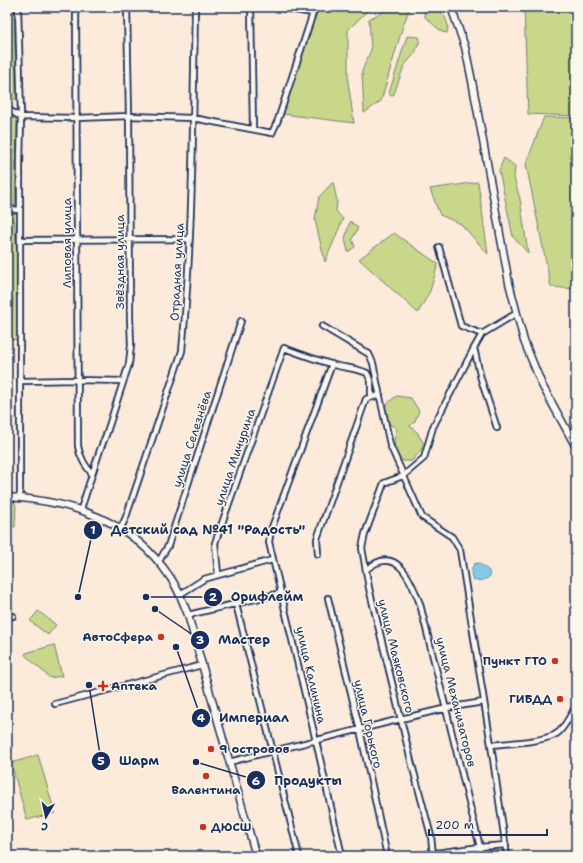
<svg xmlns="http://www.w3.org/2000/svg" width="583" height="863" font-family="'Shantell Sans',sans-serif">
	<style>
		.green { fill: #c9d78b; stroke: #728374 }
		.water { fill: #85cbe6; stroke: #5b8db0 }
		.lines { fill: none; stroke-linecap: round; stroke-linejoin: round }
		.street-casing { stroke: #1b2f5e; stroke-width: 8 }
		.secondary-casing { stroke: #1b2f5e; stroke-width: 9 }
		.street { stroke: #fbf7ec; stroke-width: 4.5 }
		.secondary { stroke: #fbf7ec; stroke-width: 6 }
		.poi-dot { fill: #c8321e; stroke: #fbf7ec; stroke-width: 1.5 }
		.labels { text-anchor: middle; stroke-width: 3; stroke-linejoin: round; paint-order: stroke }
		.street-label { font-size: 12px; fill: #1b2f5e; stroke: #fbf7ec }
		.poi-label { font-size: 12px; font-weight: bold; fill: #1b2f5e; stroke: #fbf7ec; text-anchor: end }
		.leader { fill: none; stroke: #1b2f5e; stroke-width: 1.5 }
		.callout-dot { fill: #1b2f5e; stroke: #fbf7ec; stroke-width: 1.5 }
		.mark-label { font-size: 12px; text-anchor: middle; font-weight: bold; fill: #fff }
		.callout-label { font-size: 13px; text-anchor: middle; font-weight: bold; fill: #1b2f5e; stroke: #fbf7ec; stroke-width: 3; stroke-linejoin: round; paint-order: stroke }
	</style>
	<rect width="100%" height="100%" fill="#fceada"/>
	<filter id="ink" filterUnits="userSpaceOnUse"><feTurbulence type="fractalNoise" baseFrequency=".025" numOctaves="2"/><feDisplacementMap in="SourceGraphic" scale="8" xChannelSelector="R" yChannelSelector="G"/><feConvolveMatrix kernelMatrix="1 2 1 2 8 2 1 2 1" color-interpolation-filters="sRGB"/></filter>
	<g filter="url(#ink)">
		<path class="green" d="M7 7H14L16 99 7 100Z
			M326 7H371L348 30V82L354 123 283 114 310 17Z
			M392 7H409V10L402 29 381 101 364 113 362 71 371 50 369 19Z
			M427 7C440 7 451 20 447 33L442 32 425 17 424 11Z
			M524 7H576V116L528 114Z
			M407 36 419 37 420 40 415 53 404 66 394 94 391 96 389 93Z
			M7 114 17 120 15 208 7 207Z
			M544 117 576 118V289L551 287 526 164Z
			M504 158 515 166 514 178 520 199 528 253 513 237 499 170Z
			M333 182 337 201 336 211 343 219 325 262 315 220 319 197Z
			M478 182 488 254 461 224 440 215 430 189Z
			M7 212 14 214 18 271V340L10 339 13 297 8 295V288H7Z
			M350 221 358 228 352 239 355 247 348 252 345 239Z
			M394 233 438 264 430 291 418 313 359 259Z
			M396 396 411 398 419 411 415 421 410 426 417 432 424 444 421 450 412 461H402C394 451 392 442 397 429L387 422 385 406Z
			M7 500 14 501 16 506 15 527 7 526Z
			M38 611 56 625 48 635 30 621Z
			M54 645 62 676 50 678 25 655 26 653Z
			M38 755 55 813 27 820 11 763Z"/>
		<path class="water" d="M479 563 489 571 490 576C486 580 479 582 473 580 470 573 471 570 474 564Z"/>
		<g class="lines">
			<g class="street-casing">
				<path id="street" d="M18 7 21 117 20 164V498
					M76 7 78 446C80 458 85 465 92 474
					M251 7 253 129
					M277 7 313 13
					M7 109 21 117 77 118 129 116 193 118 272 133 278 120 313 13 314 7
					M7 209 20 210
					M20 240 189 239
					M439 247 461 326 482 334 474 348 481 379 497 428
					M322 326 369 354 373 363 390 445 422 517 452 537 460 550 491 745 507 856
					M482 334 517 313
					M332 364 271 530 269 542 316 741 342 856
					M21 381 77 380 123 381
					M81 509 100 450 106 435 129 364 131 345 130 317 129 116 127 7
					M121 528 126 517 182 351C193 237 193 122 195 7
					M318 554 317 539 366 399 380 395
					M159 561 168 546 241 321
					M367 569C397 544 411 580 420 604L480 847V856
					M218 574 215 543 284 348C300 354 317 360 334 365 345 368 356 368 367 373L371 381V397
					M179 595 204 579 272 560
					M328 598 360 730 387 856
					M236 604 299 856
					M188 615 281 593
					M7 616H13
					M55 704 202 665
					M491 745C507 743 548 742 559 732 566 725 571 714 576 706
					M229 762 401 719 447 708 483 702
					M414 856 480 847 506 845
					M433 856 431 836 411 761 369 588 362 548 365 534 384 483 403 476 424 458 433 427 474 348"/>
			</g>
			<g class="secondary-casing">
				<path id="secondary" d="M451 7 465 47 472 81 509 283 524 341 542 385 576 447
					M7 497C72 501 132 520 170 577 178 588 183 602 188 615L256 856"/>
			</g>
			<use href="#street" class="street"/>
			<use href="#secondary" class="secondary"/>
		</g>
	</g>
	<g class="poi-dot">
		<circle cx="161" cy="637" r="4"/>
		<circle cx="555" cy="661" r="4"/>
		<path d="M101 680h4v4h4v4h-4v4h-4v-4h-4v-4h4z"/>
		<circle cx="560" cy="699" r="4"/>
		<circle cx="211" cy="749" r="4"/>
		<circle cx="206" cy="776" r="4"/>
		<circle cx="203" cy="827" r="4"/>
	</g>
	<g class="labels">
		<g class="street-label">
			<text transform="translate(67 243) rotate(-90)" y="4">Липовая улица</text>
			<text transform="translate(120 262) rotate(-90)" y="4">Звёздная улица</text>
			<text transform="translate(177 272) rotate(-87)" y="4">Отрадная улица</text>
			<text transform="translate(192 439) rotate(-72)" y="4">улица Селезнёва</text>
			<text transform="translate(235 457) rotate(-71)" y="4">улица Мичурина</text>
			<text transform="translate(396 656) rotate(76)" y="4">улица Маяковского</text>
			<text transform="translate(311 675) rotate(77)" y="4">улица Калинина</text>
			<text transform="translate(456 702) rotate(76)" y="4">улица Механизаторов</text>
			<text transform="translate(368 724) rotate(77)" y="4">улица Горького</text>
		</g>
		<g class="poi-label">
			<text x="153" y="641">АвтоСфера</text>
			<text x="547" y="665">Пункт ГТО</text>
			<text x="111" y="690" text-anchor="start">Аптека</text>
			<text x="552" y="703">ГИБДД</text>
			<text x="219" y="753" text-anchor="start">9 островов</text>
			<text x="206" y="794" text-anchor="middle">Валентина</text>
			<text x="211" y="831" text-anchor="start">ДЮСШ</text>
		</g>
	</g>
	<path class="leader" d="M78 597L93 530M146 597L213 597M155 609L200 640M176 647L201 718M89 685L101 761M196 762L256 780"/>
	<g class="callout-dot">
		<circle cx="78" cy="597" r="4"/>
		<circle cx="146" cy="597" r="4"/>
		<circle cx="155" cy="609" r="4"/>
		<circle cx="176" cy="647" r="4"/>
		<circle cx="89" cy="685" r="4"/>
		<circle cx="196" cy="762" r="4"/>
		<circle cx="93" cy="530" r="10"/>
		<circle cx="213" cy="597" r="10"/>
		<circle cx="200" cy="640" r="10"/>
		<circle cx="201" cy="718" r="10"/>
		<circle cx="101" cy="761" r="10"/>
		<circle cx="256" cy="780" r="10"/>
	</g>
	<g class="mark-label">
		<text x="93" y="534">1</text>
		<text x="213" y="601">2</text>
		<text x="200" y="644">3</text>
		<text x="201" y="722">4</text>
		<text x="101" y="765">5</text>
		<text x="256" y="785">6</text>
	</g>
	<g class="callout-label">
		<text x="208" y="534">Детский сад №41 "Радость"</text>
		<text x="267" y="601">Орифлейм</text>
		<text x="244" y="644">Мастер</text>
		<text x="254" y="722">Империал</text>
		<text x="139" y="765">Шарм</text>
		<text x="308" y="785">Продукты</text>
	</g>
	<rect width="583" height="863" fill="none" stroke="#fbf7ec" stroke-width="24"/>
	<rect x="12" y="12" width="559" height="839" fill="none" stroke="#1b2f5e" stroke-width="1.5" filter="url(#ink)"/>
	<g transform="translate(46 817) rotate(189)" stroke="#fbf7ec" stroke-width="3" paint-order="stroke">
	<path d="M0-3L7 15L0 10L-7 15Z" fill="#1b2f5e"/>
	<text y="-6" font-size="11" font-weight="bold" text-anchor="middle" fill="#1b2f5e">С</text>
	</g>
	<path d="M429 829v6h118v-6" fill="none" stroke="#1b2f5e" stroke-width="2"/>
	<text x="435" y="829" font-size="12" fill="#1b2f5e" stroke="#fbf7ec" stroke-width="3" paint-order="stroke">200 m</text>
</svg>
